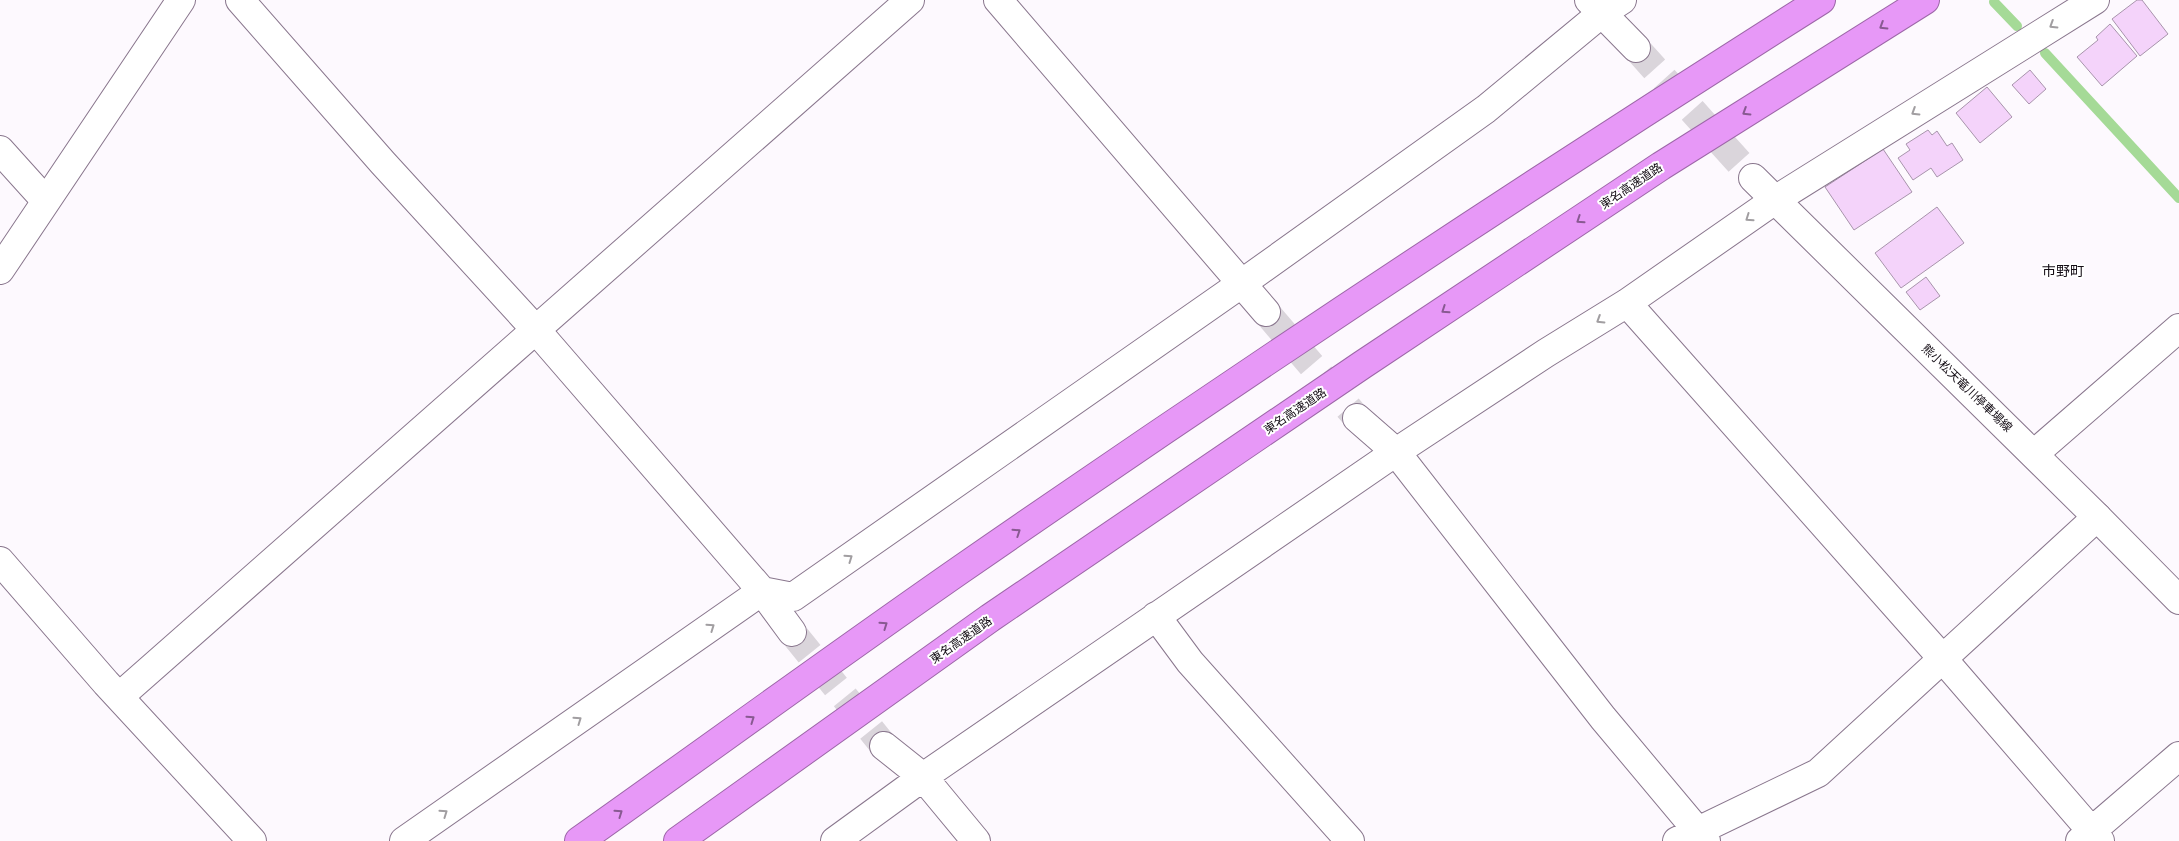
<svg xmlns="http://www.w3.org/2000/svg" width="2179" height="841" font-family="'Open Sans','Noto Sans JP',sans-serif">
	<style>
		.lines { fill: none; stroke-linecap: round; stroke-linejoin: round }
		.stream { stroke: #a5da97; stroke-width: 10 }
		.building { fill: #f4d3fa; stroke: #a894ac }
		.minor-tunnel { stroke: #dad5db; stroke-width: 28; stroke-dasharray: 28 14; stroke-linecap: butt }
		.secondary-tunnel { stroke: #dad5db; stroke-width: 28; stroke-dasharray: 28 14; stroke-linecap: butt }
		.minor-casing { stroke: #89768d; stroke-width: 30 }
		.tertiary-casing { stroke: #89768d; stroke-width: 30 }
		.secondary-casing { stroke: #89768d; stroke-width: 30 }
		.motorway-casing { stroke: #9d67a8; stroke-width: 30 }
		.minor { stroke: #fff; stroke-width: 28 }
		.tertiary { stroke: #fff; stroke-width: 28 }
		.secondary { stroke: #fff; stroke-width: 28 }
		.motorway { stroke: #e798f7; stroke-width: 28 }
		.oneway { stroke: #a19ea1 }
		.oneway2 { stroke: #885991 }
		.labels { text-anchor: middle; stroke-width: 4; stroke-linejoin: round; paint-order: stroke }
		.street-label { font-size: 12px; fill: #130c14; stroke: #fff }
		.neighbourhood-label { font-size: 14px; fill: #130c14; stroke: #fff }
	</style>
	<rect width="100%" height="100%" fill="#fdf9fe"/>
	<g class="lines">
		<path class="stream" d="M1994 2 2017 26
			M2045 53 2179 198"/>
	</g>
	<path class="building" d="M2137 0H2142L2168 34 2140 56 2112 19Z
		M2110 24 2137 56 2102 86 2077 57 2098 40 2096 37Z
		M2030 70 2046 89 2029 104 2012 85Z
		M1987 87 2012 117 1980 143 1956 113Z
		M1928 130 1932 135 1937 131 1947 146 1952 143 1963 160 1937 177 1931 168 1913 180 1898 158 1910 150 1906 144Z
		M1883 149 1912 192 1854 230 1825 187Z
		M1937 207 1964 243 1901 288 1875 253Z
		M1926 277 1940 296 1920 310 1906 292Z"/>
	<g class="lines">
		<path class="minor-tunnel" d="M1266 312 1357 418
			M792 632 884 746"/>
		<path class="secondary-tunnel" d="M1636 48 1753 178"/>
		<g class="minor-casing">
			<path id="minor" d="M240 0 383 163 536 330 762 591 792 632
				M998 0 1266 312
				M0 150 45 200
				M1627 303 1942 658 2100 841
				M1357 418 1396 452 1603 718 1706 841
				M2034 454 2179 328
				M1156 616 1190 662 1350 841
				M120 696 910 0
				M884 746 923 777 976 841
				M404 841 762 591 793 597 1241 284 1486 109 1602 13 1622 0
				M835 841 923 777 1396 452 1546 353 1627 303 1775 200 2095 0
				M1677 841 1818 773 2097 517
				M2080 841 2179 756"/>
		</g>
		<g class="tertiary-casing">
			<path id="tertiary" d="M0 270 181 0
				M0 561 106 683 252 841"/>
		</g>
		<g class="secondary-casing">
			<path id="secondary" d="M1589 0 1636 48
				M1753 178 2097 517 2179 600"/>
		</g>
		<g class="motorway-casing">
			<path id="motorway" d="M579 841C706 751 832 659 960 570 1243 374 1530 184 1821 0
				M678 841 990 618 1362 365 1661 166 1925 0"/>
		</g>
		<use href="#minor" class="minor"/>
		<use href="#tertiary" class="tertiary"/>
		<use href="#secondary" class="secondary"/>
		<use href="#motorway" class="motorway"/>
	</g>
	<defs><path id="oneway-chevron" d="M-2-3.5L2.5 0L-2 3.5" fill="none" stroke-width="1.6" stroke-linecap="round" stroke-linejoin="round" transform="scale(1.25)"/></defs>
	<g class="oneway">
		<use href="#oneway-chevron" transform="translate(2053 25) rotate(148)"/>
		<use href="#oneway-chevron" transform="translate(1915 112) rotate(148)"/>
		<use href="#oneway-chevron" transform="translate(1749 218) rotate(145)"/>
		<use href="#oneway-chevron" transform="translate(1600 320) rotate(148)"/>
		<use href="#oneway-chevron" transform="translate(849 558) rotate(-35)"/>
		<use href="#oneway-chevron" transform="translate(711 627) rotate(-35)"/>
		<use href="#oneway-chevron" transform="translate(578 720) rotate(-35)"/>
		<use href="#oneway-chevron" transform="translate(444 813) rotate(-35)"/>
	</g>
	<g class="oneway2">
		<use href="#oneway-chevron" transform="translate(1883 26) rotate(148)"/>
		<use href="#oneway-chevron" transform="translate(1746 112) rotate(148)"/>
		<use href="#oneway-chevron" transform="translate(1580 220) rotate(146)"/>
		<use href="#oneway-chevron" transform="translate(1445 310) rotate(146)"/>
		<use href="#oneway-chevron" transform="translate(1017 532) rotate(-34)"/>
		<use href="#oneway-chevron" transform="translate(884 625) rotate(-35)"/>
		<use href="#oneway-chevron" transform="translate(751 719) rotate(-35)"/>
		<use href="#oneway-chevron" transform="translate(619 813) rotate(-35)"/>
	</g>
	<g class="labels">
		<g class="street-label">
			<text transform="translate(1631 186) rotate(-34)" y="4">東名高速道路</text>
			<text transform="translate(1967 388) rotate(44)" y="4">熊小松天竜川停車場線</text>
			<text transform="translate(1295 411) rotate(-34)" y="4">東名高速道路</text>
			<text transform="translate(961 640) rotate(-35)" y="4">東名高速道路</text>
		</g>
		<g class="neighbourhood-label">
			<text x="2063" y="276">市野町</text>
		</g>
	</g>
</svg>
